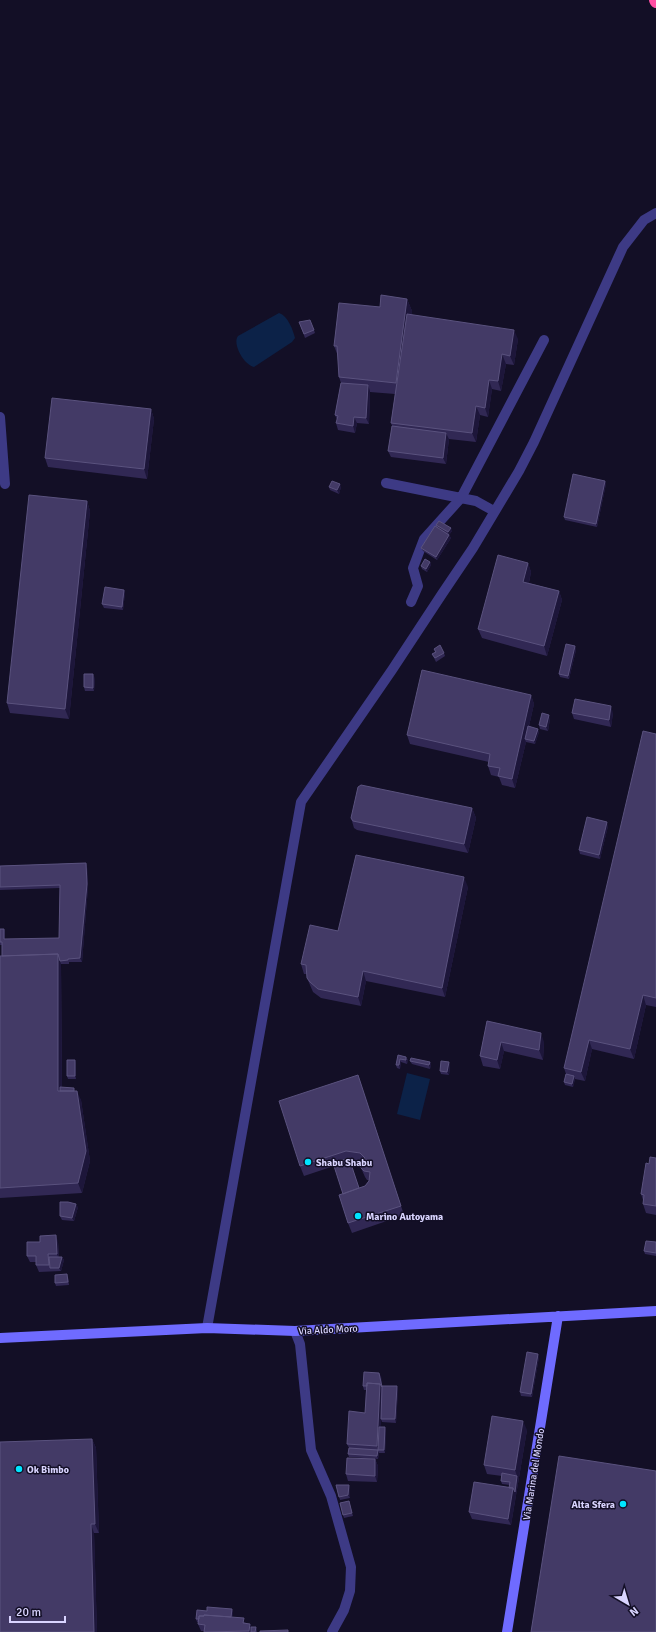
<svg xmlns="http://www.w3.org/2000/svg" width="656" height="1632" font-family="Signika,sans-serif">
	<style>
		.water { fill: #0c2248 }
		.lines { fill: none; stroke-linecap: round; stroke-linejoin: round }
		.lane { stroke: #3d3a85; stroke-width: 10 }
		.street { stroke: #3d3a85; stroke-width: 10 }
		.secondary { stroke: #6f6bff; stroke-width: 10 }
		.highway { stroke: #ff4fa3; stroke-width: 12 }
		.wall { fill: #312854; fill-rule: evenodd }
		.shaded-wall { fill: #1d163a }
		.building { fill: #433a66; stroke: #5a527e }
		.poi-dot { fill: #00e5ff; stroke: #130f26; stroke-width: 1.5 }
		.labels { text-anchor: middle; stroke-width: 3; stroke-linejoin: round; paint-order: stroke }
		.poi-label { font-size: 10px; font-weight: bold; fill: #d9d4ff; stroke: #130f26; text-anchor: start }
		.street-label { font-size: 10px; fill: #d9d4ff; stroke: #130f26 }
	</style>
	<rect width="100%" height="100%" fill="#130f26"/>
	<path class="water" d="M279 313C288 316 293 330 295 338L292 342 254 367C244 365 232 344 238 336Z
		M407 1073 430 1079 420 1120 397 1114Z"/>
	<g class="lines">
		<path class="lane" d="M0 417 5 484
			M386 483 476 501 494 511
			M411 602 418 586 413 568 424 539 461 498 544 340"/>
		<path class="street" d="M207 1328 301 802 392 670 442 594 473 548 519 471 534 442 623 247 644 220 656 213
			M295 1331 300 1344 311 1450 331 1496 351 1567 350 1591 344 1610 332 1632"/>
		<path class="secondary" d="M0 1338 207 1328 295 1331 656 1311
			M507 1632 558 1316"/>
		<path class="highway" d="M655 0 656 2"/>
	</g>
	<path class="wall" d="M407 299 412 311 411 315 518 339 514 365 506 364 501 391 492 389 488 417 480 415 476 442 449 439 446 464 391 457 388 451 392 426 391 423 395 394 370 392 369 424 357 423 355 433 338 430 336 423 337 420 335 415 341 383 339 377 338 356 334 346 380 307Z
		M299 322 314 330 315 333 305 338Z
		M151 409 154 419 147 479 48 467 45 458Z
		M605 481 606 484 597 527 565 520 564 517Z
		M329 487H341L339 494 330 490Z
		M87 501 90 511 69 719 10 713 7 703Z
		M436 525 452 531 449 535 451 538 437 560 423 551 421 548 437 527Z
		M430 562 431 565 427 572 422 569 421 566Z
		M528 563 531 572 529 583 559 591 562 600 547 656 482 638 478 629Z
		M124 590 125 593 123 610 104 608 102 604Z
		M575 646 576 650 569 679 560 677 559 674Z
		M434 649 444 653 445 656 436 662 432 654 435 652Z
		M95 678 94 691H85L84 687Z
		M531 695 534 704 529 726 539 732 535 744 526 742 515 788 502 785 499 777 491 775 488 766 489 762 410 744 407 735Z
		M572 713H613L611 727 574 719Z
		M550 719 548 731 540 729 539 725Z
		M656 734V1007L646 1005 634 1059 592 1049 585 1081 575 1079 573 1087 565 1085 564 1082 566 1074 564 1068Z
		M472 808 476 818 468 853 357 830 354 828 351 818Z
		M608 826 600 859 580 854 579 850Z
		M86 863 87 866 88 887 82 962H69V964H61L62 1087 75 1091 81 1100 90 1161 82 1193 0 1198V956H2V945H0V929H4L5 932V939L59 938 60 888 0 890V866Z
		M468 887 445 997 366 981 361 1006 321 998 313 992 307 978V974H304L301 964 338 931Z
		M487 1021 544 1042 543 1060 504 1051 500 1069 483 1066 480 1056Z
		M398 1055 406 1057 408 1060 407 1064 401 1062 400 1069 397 1068 396 1065Z
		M410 1061 430 1062 431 1065 430 1069 412 1064Z
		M449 1062 450 1066 449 1075 441 1074 440 1071Z
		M76 1063V1079H68L67 1076Z
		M358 1075 404 1215 352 1233 348 1223 343 1194 334 1166 304 1176 300 1166ZM350 1161 362 1162 361 1168 365 1177 367 1180H369L365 1186 359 1188Z
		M656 1158V1215L646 1213 643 1204V1200L641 1194 649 1164Z
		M78 1207 74 1221 62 1220 60 1216Z
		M58 1242 59 1257H62L64 1260 61 1271 39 1272 36 1265V1262H30L27 1256Z
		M656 1242V1256L645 1254 644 1251Z
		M68 1277 69 1285 56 1286 55 1283Z
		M539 1357 532 1397 521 1396 520 1392Z
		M381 1376 382 1388 398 1390 396 1423 382 1422 381 1419 380 1427 386 1430 385 1453H379L378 1459 349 1457 348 1454 349 1448 347 1444 365 1413 366 1390H364L363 1386Z
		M527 1430 511 1525 472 1519 469 1512 509 1488 510 1485 502 1484 501 1481 502 1476 487 1474 484 1465Z
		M92 1439 96 1448 99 1533H94L97 1632H0Z
		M375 1459 378 1466 377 1482 348 1481 346 1474Z
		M336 1485 350 1488V1498L340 1500Z
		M349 1501 353 1516 344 1518 343 1515Z
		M232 1609 233 1613 232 1617 246 1623 251 1627H256L257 1632H204V1631H201L198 1624V1622H197L196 1619 207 1611Z"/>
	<path class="shaded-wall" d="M407 299 412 311 400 395 396 383Z
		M514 330 518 339 514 365 510 356Z
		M502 354 506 364 501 391 498 381Z
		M489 380 492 389 488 417 485 408Z
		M368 385 370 391 369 424 366 418Z
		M476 406 480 415 476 442 472 433Z
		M151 409 154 419 147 479 144 469Z
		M354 417 357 423 355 433 353 426Z
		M446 433 449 439 446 464 443 458Z
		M605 481 606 484 597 527 596 524Z
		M340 484 341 487 339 494 337 490Z
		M87 501 90 511 69 719 65 709Z
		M451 528 452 531 449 535 451 538 437 560 436 557 449 535 448 532Z
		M430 562 431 565 427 572 426 569Z
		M528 563 531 572 527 591 523 582Z
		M124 590 125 593 123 610 122 607Z
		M559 591 562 600 547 656 544 646Z
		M575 646 576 650 569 679 568 676Z
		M93 674 95 678 94 691 93 688Z
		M531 695 534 704 526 739H525L526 742 515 788 512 779Z
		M611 706 613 713 611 727 609 720Z
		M549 715 550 719 548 731 546 727Z
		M538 729 539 732 535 744 534 741Z
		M472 808 476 818 468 853 464 844Z
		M607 822 608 826 600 859 599 855Z
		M86 863 87 866 88 887 82 962 80 958Z
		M464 877 468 887 445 997 442 988Z
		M4 929 5 932V942L4 939Z
		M58 954 61 964 62 1097 58 1091Z
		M363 971 366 981 361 1006 358 997Z
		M643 995 646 1005 634 1059 630 1049Z
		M541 1033 544 1042 543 1060 539 1050Z
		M589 1040 592 1049 585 1081 581 1072Z
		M501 1042 504 1051 500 1069 497 1060Z
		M406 1057 408 1060 407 1064 406 1060Z
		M400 1059 401 1062 400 1069 399 1065Z
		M75 1060 76 1063V1079L75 1076Z
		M430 1062 431 1065 430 1069 429 1065Z
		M449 1062 450 1066 449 1075 447 1072Z
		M574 1076 575 1079 573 1087 572 1084Z
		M77 1091 81 1100 90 1161 82 1193 78 1183Z
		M76 1204 78 1207 74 1221 72 1218Z
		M56 1235 58 1242 59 1260 57 1254Z
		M62 1257 64 1260 61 1271 59 1268Z
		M538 1354 539 1357 532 1397 531 1394Z
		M379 1373 381 1376 383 1391 379 1450H378L377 1446Z
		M397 1386 398 1390 396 1423 395 1419Z
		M523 1421 527 1430 511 1525 508 1519 513 1488 517 1476 515 1470Z
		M385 1427 386 1430 385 1453 384 1450Z
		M92 1439 96 1448 99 1533 95 1524Z
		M378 1450 379 1453 378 1459 377 1456Z
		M375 1459 378 1466 377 1482 375 1476Z
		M349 1485 350 1488V1498L348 1495Z
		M91 1524 94 1533 97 1632H94Z
		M232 1609 233 1613 232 1623 231 1620Z
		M250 1624 252 1630V1632L249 1631Z"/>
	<path class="building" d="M381 295 407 299 396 383 339 377 337 346H334L339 303 380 307Z
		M407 314 514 330 510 356 502 354 498 381 489 380 485 408 476 406 472 433 391 423Z
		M310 320 314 330 304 334 299 322Z
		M341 383 368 385 366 418 354 417 353 426 336 423 338 416 335 415Z
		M52 398 151 409 144 469 45 458Z
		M392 426 446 433 443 458 388 451Z
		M573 474 605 481 596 524 564 517Z
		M332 481 340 484 337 490 329 487Z
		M29 495 87 501 65 709 7 703Z
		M439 521 451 528 448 532 436 525Z
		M435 526 449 535 436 557 421 548Z
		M498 555 528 563 523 582 559 591 544 646 478 629Z
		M425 559 430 562 426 569 421 566Z
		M105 587 124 590 122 607 102 604Z
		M566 644 575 646 568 676 559 674Z
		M440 645 444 653 435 658 432 654 436 652 434 649Z
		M422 670 531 695 512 779 498 776 500 768 488 766 490 754 407 735Z
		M84 674H93V688L84 687Z
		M575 699 611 706 609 720 572 713Z
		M542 713 549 715 546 727 539 725Z
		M528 726 538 729 534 741 525 739Z
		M643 731 656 734V998L643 995 630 1049 589 1040 581 1072 564 1068Z
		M361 785 472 808 464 844 353 821 351 818 358 787Z
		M587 817 607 822 599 855 579 850Z
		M356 855 464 877 442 988 363 971 358 997 318 989 310 982 307 978 306 965 301 964 310 925 338 931Z
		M86 863 87 884 80 958 68 959V960L60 961 58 954 2 956V942H0V929H4V939L59 938 60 885 0 887V866Z
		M58 954V1091H77L86 1151 78 1183 0 1188V956Z
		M487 1021 541 1033 539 1050 501 1042 497 1060 480 1056Z
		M398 1055 406 1057V1060L400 1059 399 1065H396Z
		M411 1058 430 1062 429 1065 410 1061Z
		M67 1060H75V1076H67Z
		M441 1061 449 1062 447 1072 440 1071Z
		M566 1074 574 1076 572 1084 564 1082Z
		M358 1075 401 1206 348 1223 339 1195 365 1186 369 1181 370 1172 364 1171 361 1168 360 1165 365 1158 360 1153 346 1151 300 1166 279 1101Z
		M60 1087 74 1088V1091H60Z
		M650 1157 656 1158V1206L643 1204 644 1195 641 1194 646 1163 649 1164Z
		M349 1158 359 1188 343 1194 333 1163Z
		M60 1202H68L76 1204 72 1218 60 1216Z
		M56 1235 57 1254H48L49 1265H36V1256H27V1242H40V1236Z
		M646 1241 656 1242V1253L644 1251Z
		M49 1257H62L59 1268H50Z
		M67 1274 68 1282 55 1283V1275Z
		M527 1352 538 1354 531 1394 520 1392Z
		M364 1372 379 1373 382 1387 380 1384 367 1383V1386H363Z
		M367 1383 380 1384 377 1446 347 1444 349 1411 365 1413Z
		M382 1386H397L395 1419H381Z
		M492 1416 523 1421 515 1470 484 1465Z
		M379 1427H385L384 1450H378Z
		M92 1439 95 1524H91L94 1632H0V1442Z
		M349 1448 378 1450 377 1456 348 1454Z
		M559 1456 656 1471V1632H531Z
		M347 1458 375 1459V1476L346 1474Z
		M502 1473 517 1476 515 1492 513 1488H509L510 1482 501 1481Z
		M474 1482 513 1488 508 1519 469 1512Z
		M336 1485H349L348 1495 339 1497Z
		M349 1501 352 1513 343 1515 340 1503Z
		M207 1607 232 1609 231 1617 204 1615V1616H199V1619H196L197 1610 207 1611Z
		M204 1615 244 1618 243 1623 250 1624 249 1631 204 1632 205 1625 198 1624 199 1616H204Z
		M251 1627H256L255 1632H251Z
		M288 1630V1632H260V1631Z"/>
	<g class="poi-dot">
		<circle cx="308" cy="1162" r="4"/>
		<circle cx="358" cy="1216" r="4"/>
		<circle cx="19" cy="1469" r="4"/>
		<circle cx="623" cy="1504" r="4"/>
	</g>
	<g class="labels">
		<g class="poi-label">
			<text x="316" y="1166">Shabu Shabu</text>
			<text x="366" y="1220">Marino Autoyama</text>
			<text x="27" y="1473">Ok Bimbo</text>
			<text x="615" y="1508" text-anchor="end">Alta Sfera</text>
		</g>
		<g class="street-label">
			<text transform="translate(328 1329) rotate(-3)" y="4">Via Aldo Moro</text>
			<text transform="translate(533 1474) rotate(-81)" y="4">Via Marina del Mondo</text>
		</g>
	</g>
	<g transform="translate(628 1604) rotate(142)" stroke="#130f26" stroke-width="3" paint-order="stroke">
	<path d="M0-3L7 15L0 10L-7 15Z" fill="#d9d4ff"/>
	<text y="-6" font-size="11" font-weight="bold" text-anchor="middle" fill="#d9d4ff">N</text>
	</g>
	<path d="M10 1616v6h55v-6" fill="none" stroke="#d9d4ff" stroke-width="2"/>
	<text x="16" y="1616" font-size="12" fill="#d9d4ff" stroke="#130f26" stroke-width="3" paint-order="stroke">20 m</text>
</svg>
